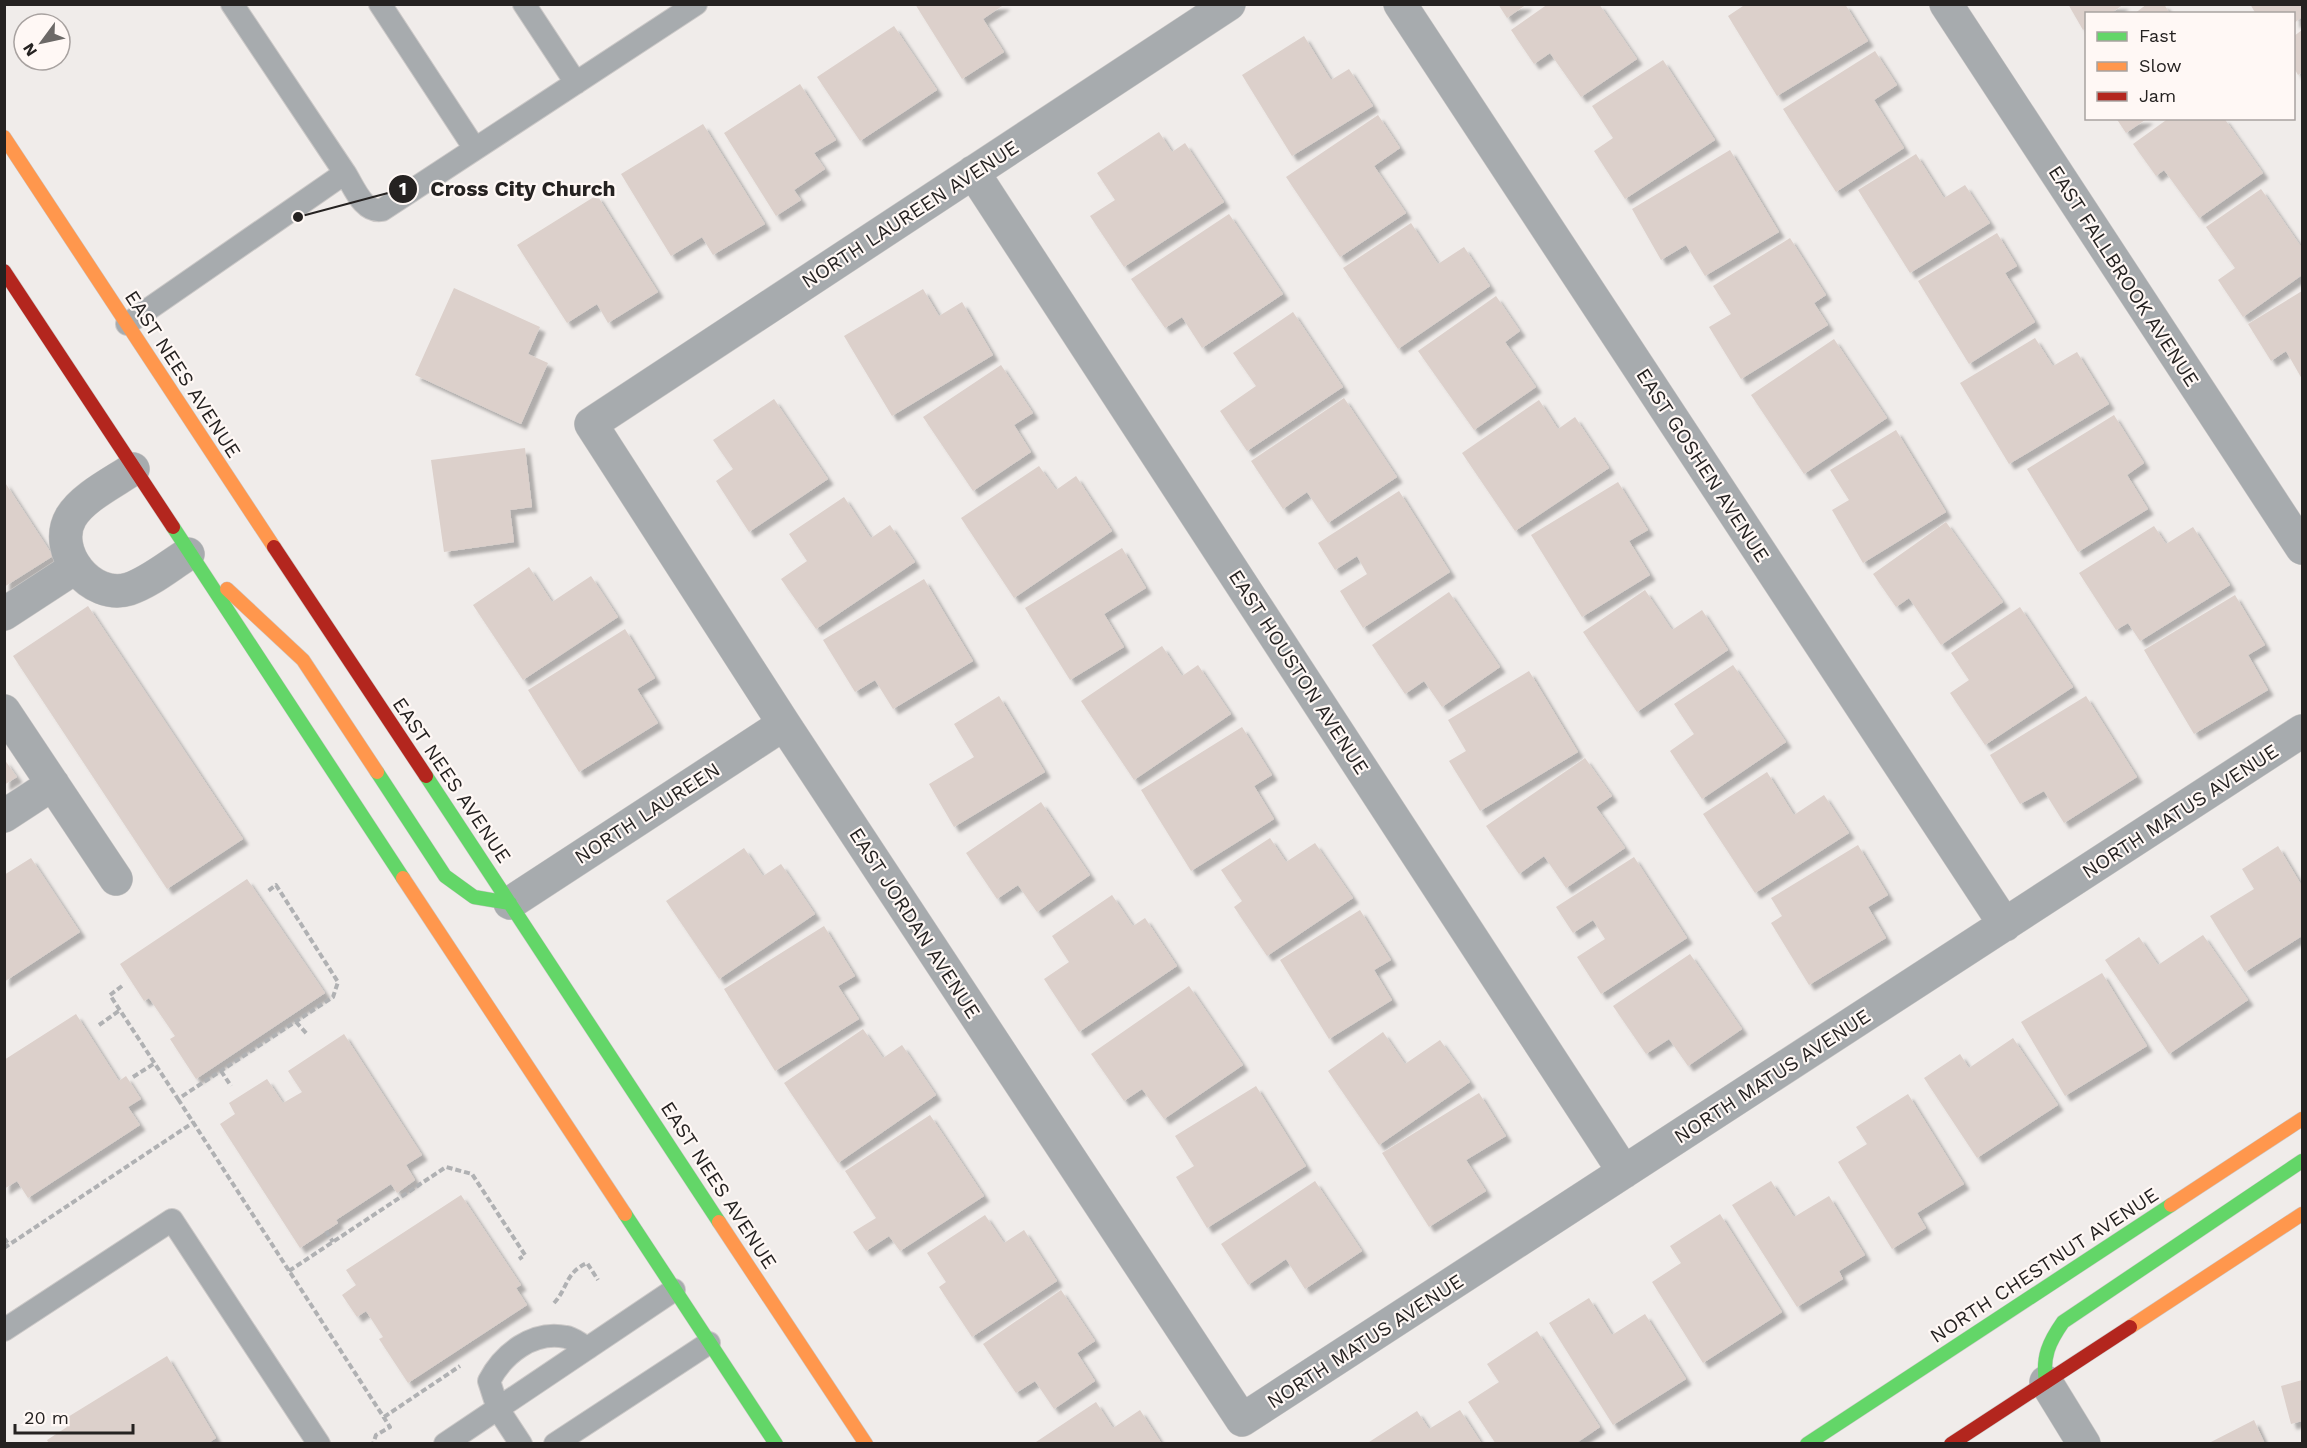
<svg xmlns="http://www.w3.org/2000/svg" width="2307" height="1448" font-family="'Work Sans',sans-serif">
	<style>
		.building { fill: #dcd0cb; filter: url(#shadow) }
		.lines { fill: none; stroke-linecap: round; stroke-linejoin: round }
		.lane-casing { stroke: #cbc8c7; stroke-width: 24 }
		.street-casing { stroke: #cbc8c7; stroke-width: 34 }
		.fast-casing { stroke: #cbc8c7; stroke-width: 15 }
		.slow-casing { stroke: #cbc8c7; stroke-width: 15 }
		.jam-casing { stroke: #cbc8c7; stroke-width: 15 }
		.path { stroke: #b0b1b3; stroke-width: 4; stroke-dasharray: 6 3; stroke-linecap: butt }
		.lane { stroke: #a7abae; stroke-width: 22 }
		.street { stroke: #a7abae; stroke-width: 33 }
		.fast { stroke: #63d668; stroke-width: 14 }
		.slow { stroke: #ff974d; stroke-width: 14 }
		.jam { stroke: #b3261e; stroke-width: 14 }
		.labels { text-anchor: middle; stroke-width: 4.5; stroke-linejoin: round; paint-order: stroke }
		.street-label { font-size: 20px; fill: #252221; stroke: #fff8f5 }
		.leader { fill: none; stroke: #252221; stroke-width: 2 }
		.callout-dot { fill: #252221; stroke: #fff8f5; stroke-width: 2 }
		.mark-label { font-size: 18px; text-anchor: middle; font-weight: bold; fill: #fff }
		.callout-label { font-size: 21px; text-anchor: middle; font-weight: bold; fill: #252221; stroke: #fff8f5; stroke-width: 4.5; stroke-linejoin: round; paint-order: stroke }
	</style>
	<defs>
		<filter id="shadow"><feDropShadow dx="5.5" dy="5.5" stdDeviation="1.5" flood-color="#0004"/></filter>
	</defs>
	<rect width="100%" height="100%" fill="#f0ecea"/>
	<path class="building" d="M915 4H1005L983 19 1004 52 962 79Z
		M1498 4H1527L1507 18Z
		M1548 4H1599L1637 59 1581 97 1550 53 1534 64 1511 30Z
		M1746 4H1845L1868 41 1777 96 1728 16Z
		M2068 4H2124L2110 14H2086V28L2083 30Z
		M2147 4H2164L2170 14H2134Z
		M2250 4H2302V17L2294 23V14H2256Z
		M894 26 937 90 860 141 817 77Z
		M2302 30V72L2298 75 2294 68V36Z
		M1304 36 1331 80 1349 69 1373 106 1292 156 1242 75Z
		M1875 51 1897 85 1874 100 1904 148 1836 192 1783 109Z
		M1663 60 1715 140 1625 199 1594 151 1613 138 1592 106Z
		M800 84 836 140 814 153 825 169 794 190 801 200 776 216 724 133Z
		M1378 115 1400 148 1374 166 1406 213 1340 257 1286 177Z
		M2116 118H2148L2126 133Z
		M2169 118H2224L2263 173 2199 218 2164 170 2156 176 2133 144Z
		M703 124 765 224 713 255 702 237 671 256 621 174Z
		M1159 132 1172 152 1185 143 1224 202 1124 267 1090 216 1115 200 1097 173Z
		M1730 150 1779 232 1705 276 1686 245 1661 260 1632 209Z
		M1916 154 1944 198 1965 185 1990 223 1910 273 1858 190Z
		M2261 189 2302 248V275L2243 317 2218 280 2235 268 2206 227Z
		M597 195 658 292 608 323 597 304 567 323 517 245Z
		M1229 214 1283 294 1202 348 1182 317 1165 328 1131 279Z
		M1411 223 1438 264 1464 247 1490 286 1398 349 1343 268Z
		M1997 233 2017 266 2005 273 2035 322 1969 364 1918 281Z
		M1790 238 1826 295 1814 303 1828 325 1741 379 1709 327 1731 314 1713 286Z
		M454 288 540 327 528 354 548 363 521 424 415 375Z
		M923 289 939 316 962 302 993 355 892 416 844 336Z
		M2302 291V379L2286 351 2271 361 2248 324Z
		M1496 296 1520 331 1505 342 1536 387 1474 430 1418 351Z
		M1293 312 1343 387 1247 451 1220 411 1256 386 1233 353Z
		M2035 338 2053 366 2077 352 2109 404 2009 464 1960 383Z
		M1834 339 1887 418 1804 474 1751 395Z
		M1001 365 1033 413 1014 425 1031 452 973 491 923 417Z
		M1344 398 1397 477 1328 523 1307 492 1283 509 1251 461Z
		M774 399 828 479 749 532 716 481 733 469 713 440Z
		M1539 400 1558 429 1575 417 1609 468 1515 531 1462 453Z
		M2114 415 2144 463 2127 475 2148 509 2078 552 2027 469Z
		M1896 430 1946 512 1863 563 1832 510 1849 500 1830 470Z
		M525 448 532 507 510 510 514 542 444 552 431 460Z
		M1039 466 1056 490 1076 476 1112 531 1014 598 961 518Z
		M4 481 53 556 4 587Z
		M1618 482 1648 530 1629 541 1650 575 1582 617 1531 535Z
		M1399 491 1450 572 1363 628 1340 591 1367 574 1357 556 1335 570 1318 543Z
		M844 497 871 538 890 525 915 562 816 629 781 579 807 561 789 534Z
		M1946 522 2003 602 1941 645 1909 598 1896 607 1873 574Z
		M2154 526 2166 544 2193 527 2230 585 2140 641 2128 623 2116 630 2079 573Z
		M1122 548 1146 588 1104 614 1124 647 1070 680 1025 608Z
		M529 567 552 602 591 576 618 617 523 680 473 605Z
		M924 579 973 661 893 709 875 680 855 692 823 640Z
		M1645 590 1672 630 1702 610 1728 650 1637 712 1583 632Z
		M1449 592 1500 667 1442 707 1424 681 1405 694 1372 645Z
		M2235 595 2265 645 2248 655 2268 690 2194 734 2144 650Z
		M88 606 243 839 167 889 13 656Z
		M2020 607 2073 687 1985 745 1950 693 1969 680 1951 653Z
		M625 629 655 678 637 689 658 723 579 772 528 690Z
		M1162 646 1182 676 1198 665 1231 714 1134 780 1081 701Z
		M1733 665 1786 742 1702 799 1670 751 1694 734 1674 704Z
		M1529 671 1578 752 1480 811 1449 761 1466 751 1448 720Z
		M999 696 1045 772 954 827 929 784 974 757 954 724Z
		M2086 696 2137 777 2064 823 2044 791 2020 804 1990 755Z
		M1242 727 1272 775 1254 786 1274 819 1191 871 1141 790Z
		M1585 758 1612 796 1596 807 1625 848 1566 888 1544 856 1519 874 1486 826Z
		M4 759 17 777 4 785Z
		M1767 772 1794 815 1824 795 1849 833 1755 893 1703 814Z
		M1041 802 1090 875 1037 912 1018 885 997 899 966 853Z
		M1270 838 1286 862 1315 843 1353 898 1267 956 1234 907 1242 901 1221 870Z
		M1858 845 1888 895 1868 907 1886 938 1809 985 1771 923 1782 916 1771 898Z
		M2278 846 2302 886V936L2245 972 2210 916 2254 889 2242 869Z
		M744 848 763 876 781 864 815 914 719 979 666 901Z
		M1634 857 1687 938 1601 994 1577 957 1605 939 1593 920 1573 933 1556 907Z
		M31 858 80 932 4 982V875Z
		M247 879 325 993 196 1079 170 1039 175 1036 149 998 144 1001 120 964Z
		M1112 895 1133 926 1145 918 1177 966 1079 1032 1044 979 1069 962 1052 936Z
		M1360 910 1391 960 1374 970 1392 1000 1329 1039 1280 960Z
		M824 926 855 976 838 986 859 1019 775 1071 724 989Z
		M2203 935 2248 1000 2169 1054 2105 960 2139 937 2158 965Z
		M1690 954 1742 1029 1688 1066 1669 1039 1646 1054 1613 1006Z
		M2102 973 2147 1046 2065 1096 2021 1022Z
		M1189 986 1243 1065 1164 1119 1142 1089 1124 1101 1091 1054Z
		M76 1014 119 1081 126 1076 141 1099 128 1107 140 1125 28 1198 17 1181 4 1189V1060Z
		M863 1029 883 1058 902 1045 936 1095 838 1163 784 1083Z
		M1383 1032 1405 1064 1440 1040 1470 1082 1379 1145 1328 1071Z
		M344 1034 422 1155 406 1165 415 1180 397 1193 391 1184 336 1220 338 1223 300 1248 220 1124 235 1114 229 1103 267 1079 283 1103 302 1092 288 1071Z
		M2013 1038 2058 1105 1977 1158 1924 1078 1960 1054 1969 1068Z
		M1256 1086 1306 1166 1207 1228 1176 1177 1194 1166 1175 1136Z
		M1479 1093 1506 1136 1466 1160 1486 1191 1429 1227 1382 1153Z
		M1908 1094 1964 1184 1917 1213 1926 1228 1892 1249 1838 1162 1867 1144 1856 1127Z
		M930 1115 984 1196 900 1251 889 1236 866 1251 853 1232 876 1218 845 1171Z
		M1315 1181 1362 1251 1305 1289 1286 1259 1248 1285 1221 1244Z
		M1771 1181 1794 1217 1829 1196 1865 1255 1839 1271 1843 1279 1797 1307 1732 1205Z
		M461 1195 521 1285 516 1288 527 1305 408 1383 379 1339 383 1337 366 1311 357 1317 342 1295 356 1285 346 1270Z
		M1720 1214 1782 1312 1703 1363 1652 1282 1681 1263 1670 1246Z
		M985 1215 1004 1243 1024 1230 1057 1281 972 1337 939 1287 946 1282 927 1253Z
		M1061 1290 1095 1341 1077 1353 1095 1381 1054 1409 1035 1381 1016 1393 983 1344Z
		M1589 1298 1612 1335 1645 1314 1686 1379 1613 1425 1549 1323Z
		M1537 1331 1600 1427 1575 1444H1496L1468 1402 1499 1382 1487 1364Z
		M167 1356 216 1438 207 1444H49L47 1440 67 1427 63 1420Z
		M2302 1380V1421L2291 1424 2281 1386Z
		M1096 1402 1113 1428 1140 1410 1162 1444H1033Z
		M1460 1410 1482 1444H1366L1417 1411 1429 1429Z
		M2254 1420 2265 1444H2207Z"/>
	<g class="lines">
		<g class="lane-casing">
			<path id="lane" d="M380 4 475 149
				M524 4 576 83
				M345 173C354 187 363 213 382 210L696 4
				M127 324 345 173 232 4
				M4 1330 172 1220 319 1444
				M445 1444 674 1290
				M521 1444 498 1409 489 1381C503 1354 533 1330 566 1337 573 1338 581 1345 588 1348
				M555 1444 709 1343"/>
		</g>
		<g class="street-casing">
			<path id="street" d="M1229 4 591 424 784 724 1242 1420 2302 731
				M1400 4 2005 925
				M1946 4 2302 548
				M973 172 1624 1172
				M133 469C114 482 83 497 71 517 51 551 91 601 129 589 150 582 170 565 188 554
				M4 614 76 567
				M4 711 116 879
				M4 816 53 784
				M510 903 784 724
				M2046 1382 2084 1444"/>
		</g>
		<g class="fast-casing">
			<path id="fast" d="M173 527 403 878
				M377 772 445 876 474 897 510 903
				M426 776 719 1222
				M625 1214 776 1444
				M2046 1382C2042 1357 2049 1342 2063 1322L2302 1161
				M1807 1444 2171 1205"/>
		</g>
		<g class="slow-casing">
			<path id="slow" d="M4 137 274 547
				M227 589 303 660 377 772
				M403 878 625 1214
				M2171 1205 2302 1119
				M719 1222 866 1444
				M2130 1327 2302 1214"/>
		</g>
		<g class="jam-casing">
			<path id="jam" d="M4 271 173 527
				M274 547 426 776
				M1951 1444 2130 1327"/>
		</g>
		<path class="path" d="M122 986 110 995 178 1099 333 997 338 982 276 885 268 891
			M296 1022 307 1034
			M99 1025 120 1010
			M221 1071 231 1086
			M133 1077 155 1063
			M178 1099 390 1427 376 1435 373 1444
			M326 1231 333 1242
			M4 1238 9 1245
			M4 1248 194 1122
			M289 1271 446 1167 472 1174 525 1255 519 1259
			M554 1303C568 1288 565 1273 587 1263L598 1280
			M384 1417 460 1366"/>
		<use href="#lane" class="lane"/>
		<use href="#street" class="street"/>
		<use href="#fast" class="fast"/>
		<use href="#slow" class="slow"/>
		<use href="#jam" class="jam"/>
	</g>
	<g class="labels">
		<g class="street-label">
			<text transform="translate(910 214) rotate(-33)" y="7">NORTH LAUREEN AVENUE</text>
			<text transform="translate(2124 276) rotate(57)" y="7">EAST FALLBROOK AVENUE</text>
			<text transform="translate(183 374) rotate(57)" y="7">EAST NEES AVENUE</text>
			<text transform="translate(1703 465) rotate(57)" y="7">EAST GOSHEN AVENUE</text>
			<text transform="translate(1299 672) rotate(57)" y="7">EAST HOUSTON AVENUE</text>
			<text transform="translate(452 780) rotate(56)" y="7">EAST NEES AVENUE</text>
			<text transform="translate(2180 811) rotate(-33)" y="7">NORTH MATUS AVENUE</text>
			<text transform="translate(647 813) rotate(-33)" y="7">NORTH LAUREEN</text>
			<text transform="translate(915 923) rotate(57)" y="7">EAST JORDAN AVENUE</text>
			<text transform="translate(1772 1076) rotate(-33)" y="7">NORTH MATUS AVENUE</text>
			<text transform="translate(719 1185) rotate(57)" y="7">EAST NEES AVENUE</text>
			<text transform="translate(2044 1265) rotate(-33)" y="7">NORTH CHESTNUT AVENUE</text>
			<text transform="translate(1365 1341) rotate(-33)" y="7">NORTH MATUS AVENUE</text>
		</g>
	</g>
	<path class="leader" d="M298 217L403 189"/>
	<g class="callout-dot">
		<circle cx="298" cy="217" r="6"/>
		<circle cx="403" cy="189" r="15"/>
	</g>
	<g class="mark-label">
		<text x="403" y="195">1</text>
	</g>
	<g class="callout-label">
		<text x="523" y="196">Cross City Church</text>
	</g>
	<rect width="2307" height="1448" fill="none" stroke="#252221" stroke-width="12"/>
	<rect x="2085" y="12" width="210" height="108" fill="#fff8f5" stroke="#a8a2a0" stroke-width="1.5"/>
	<rect x="2097" y="32" width="30" height="9" fill="#63d668" stroke="#a8a2a0" stroke-width="1.5"/>
	<text x="2139" y="42" font-size="18" fill="#252221">Fast</text>
	<rect x="2097" y="62" width="30" height="9" fill="#ff974d" stroke="#a8a2a0" stroke-width="1.5"/>
	<text x="2139" y="72" font-size="18" fill="#252221">Slow</text>
	<rect x="2097" y="92" width="30" height="9" fill="#b3261e" stroke="#a8a2a0" stroke-width="1.5"/>
	<text x="2139" y="102" font-size="18" fill="#252221">Jam</text>
	<g transform="translate(42 42) rotate(237)"><circle r="28" fill="#fff8f5" stroke="#a8a2a0" stroke-width="1.5"/>
	<path d="M0-4.5L10 22L0 15L-10 22Z" fill="#6c6967"/>
	<text y="-9" font-size="16" font-weight="bold" text-anchor="middle" fill="#252221">N</text>
	</g>
	<path d="M15 1424v9h118v-9" fill="none" stroke="#252221" stroke-width="3"/>
	<text x="24" y="1424" font-size="18" fill="#252221" stroke="#fff8f5" stroke-width="4.5" paint-order="stroke">20 m</text>
</svg>
